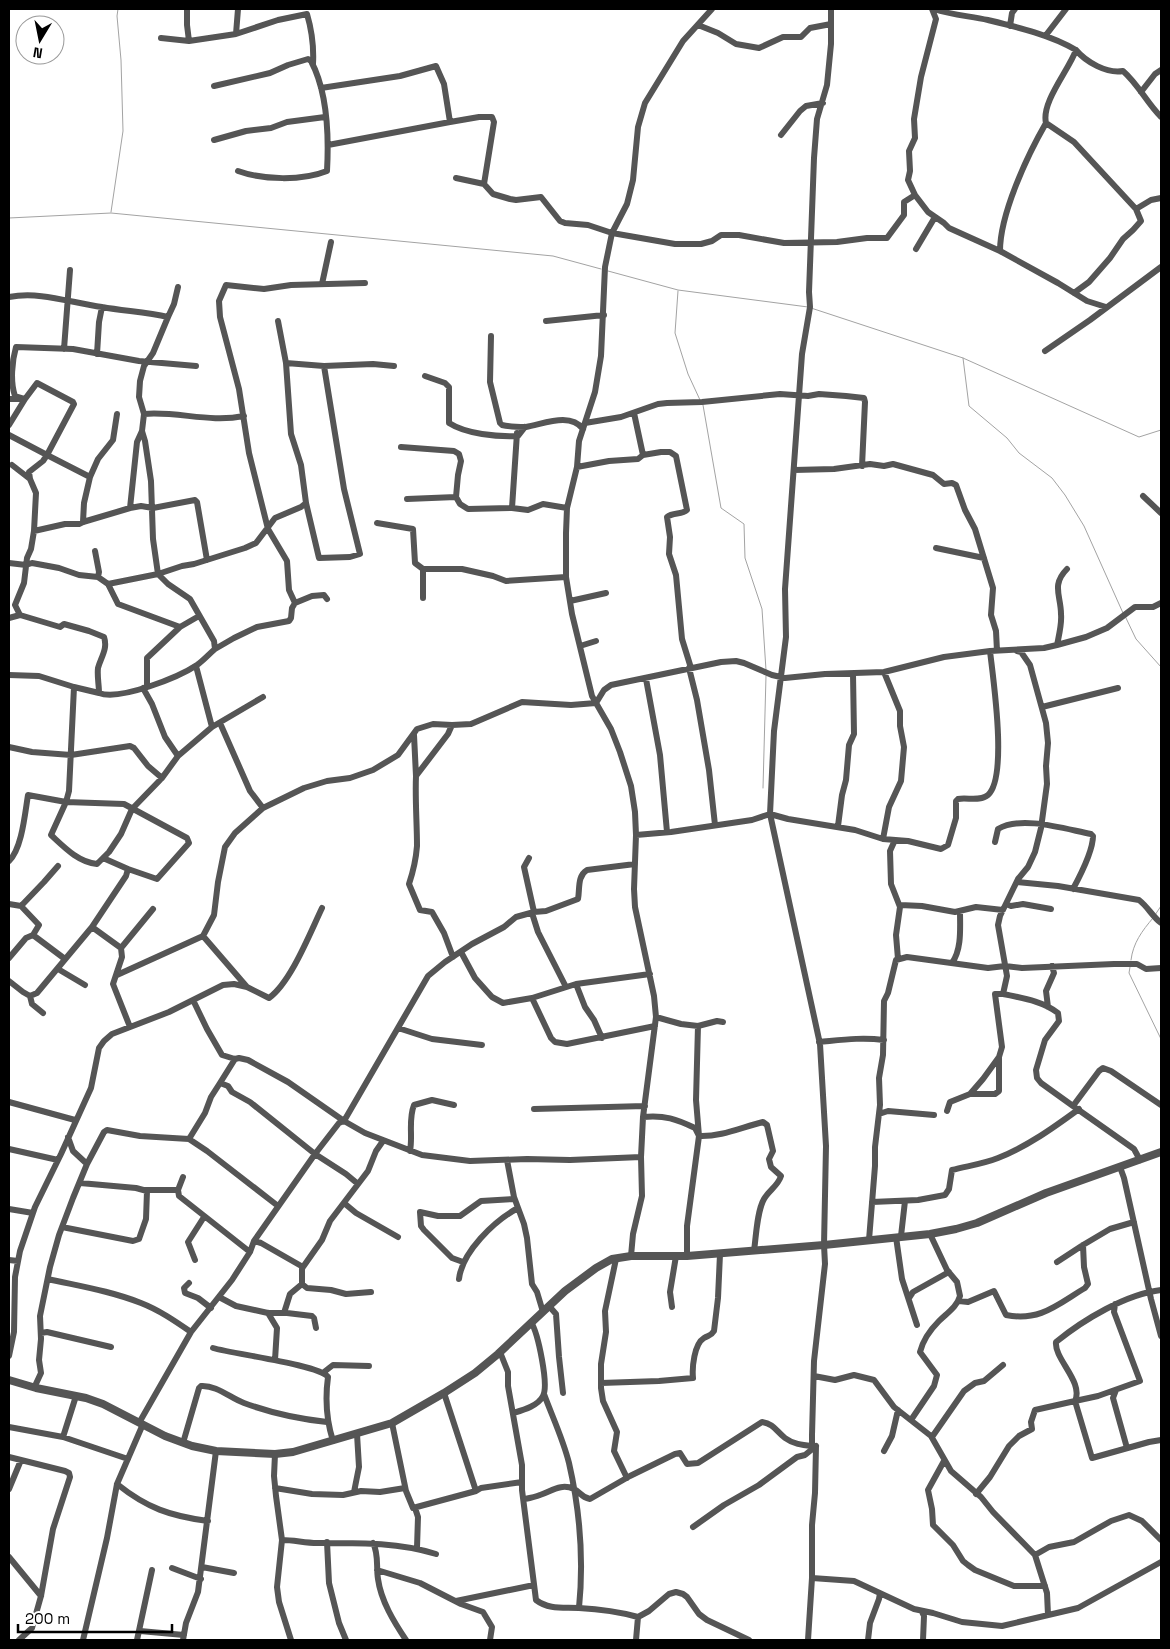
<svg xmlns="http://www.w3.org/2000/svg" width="1170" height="1649" font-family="'Space Grotesk',sans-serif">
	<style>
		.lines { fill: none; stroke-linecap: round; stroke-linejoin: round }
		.stream { stroke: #a3a3a3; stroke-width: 1 }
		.minor { stroke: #555; stroke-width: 6 }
		.tertiary { stroke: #555; stroke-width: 8 }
	</style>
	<rect width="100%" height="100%" fill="#fff"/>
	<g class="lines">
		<path class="stream" d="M111 212 123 131 121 60 117 16 118 9
			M9 218 111 213 553 256 601 269
			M608 271 678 290 808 307
			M678 291 675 333 688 374 700 400
			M811 308 963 358 1139 437 1161 430
			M963 358 969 406 1007 438 1019 453 1052 478 1065 495 1084 526 1123 613
			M703 405 721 508 744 524 745 558 762 609 766 670
			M1125 616 1136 639 1161 667
			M763 788 766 676
			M1155 915 1161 906
			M1131 960C1133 943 1142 931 1153 918
			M1130 967 1129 973 1161 1039"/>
		<path class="minor" d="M187 9V25L189 41
			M932 9 936 19 921 77 914 119 915 138 909 151 910 171 908 180 915 195 928 212 944 223 949 228 1000 251 1058 283 1087 301 1106 307
			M934 9C952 15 970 16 988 20 1017 27 1051 35 1076 50 1069 70 1041 102 1046 123
			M698 25 718 33 736 44 759 48 783 37H801L810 28 831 24
			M1010 26 1012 13 1015 9
			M236 34 278 20 307 14C312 31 314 46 313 64
			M1046 35 1066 9
			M161 38 189 41 236 34 238 9
			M1076 50C1086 62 1107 74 1123 71 1138 84 1147 103 1161 117
			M214 86 270 73 288 65 308 59 311 61C328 93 329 135 327 171 302 181 263 180 238 171
			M321 88 400 76 436 66 444 84 450 122
			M1141 92 1155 74 1161 70
			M781 135 800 111 806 106 823 103
			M214 140 246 131 271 128 287 122 325 117
			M328 145 450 122 479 117H492L494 122 484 184
			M456 178 484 184 493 194 510 199 516 200 541 197 560 221 565 223 588 225 612 233 675 244H701L712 241 721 235H739L784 243 837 242 867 238H887L904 215V202L915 195
			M916 249 935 217
			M1000 251C1000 214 1027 156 1046 123L1074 142 1136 209 1151 200 1161 198
			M322 284 331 242
			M1074 293 1089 282 1110 258 1123 239 1133 230 1141 221 1136 209
			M9 297C41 291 71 303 102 307 124 311 146 312 168 317L174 304 178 287
			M546 321 604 315
			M491 336 490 382 500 423 502 425C510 427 519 427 526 427 544 424 570 412 583 429
			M64 349 70 270
			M1045 351 1090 320 1161 267
			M97 354 99 322 102 307
			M286 363 324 366 373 364 394 366
			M425 376 445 383 449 387V423C466 434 497 437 518 436L525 427
			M9 399H25L9 425
			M634 413 643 455
			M144 414C178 411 209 423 244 416
			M585 423 621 417 658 404 667 403 702 402 780 394 808 396 819 394 846 396 864 398 865 402 862 466
			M9 435 47 455 74 404 73 402 37 383 25 399 15 396C10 382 12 361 16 347L73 349 139 361 196 366
			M401 447 454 451 459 454 461 461 458 475 456 497 460 504 468 509 512 508 528 510 543 504 567 508
			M12 465 30 479
			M577 467 609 461 638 459 643 455 661 452H670L676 456 687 510C682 515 673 512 667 517L670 537 669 554 676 575 682 639 691 668
			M794 470 834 469 870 464 884 466 893 464 933 475 944 484 952 483 956 485 965 510 975 529 993 588 991 615 996 631 997 651
			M1143 496 1161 513
			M407 499 456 497
			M306 503 319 558 350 557 360 554 344 489 324 366
			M130 508 137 442 142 431 144 414 139 397 140 381 144 366 153 353 168 317
			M512 508 517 433
			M83 522 84 503 90 477 98 459 113 440 117 414
			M377 523 413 529 415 563 423 569
			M34 531 65 524H79L83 522 130 508 141 506 153 508 195 500 197 502 207 560
			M936 548 984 558
			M95 551 99 572 98 577
			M9 563 26 565 32 563 59 568 79 575 98 577 108 584 118 604 180 627
			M108 584 158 574 182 566 194 564 245 548 256 543 275 518 301 507 306 503 301 465 291 434 286 363 278 321
			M423 598V569H462L493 576 506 581 566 577
			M327 599 324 595 312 596 295 603 289 590 287 561 268 529 249 453 239 389 220 317 219 301 226 285 264 289 291 285 365 283
			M570 601 606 593
			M20 615 15 605 24 583 27 558 31 549 34 531 36 493 30 479 29 472 43 461 47 455 90 477
			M9 618 20 615 60 627 64 624 89 631 104 637C108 649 101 657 98 668 97 676 99 685 99 693 120 701 179 677 197 665 204 660 209 654 215 649L214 641 190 599 168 584 158 574 153 539 151 481 145 441 142 431
			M1057 645C1059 635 1062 624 1061 614 1061 596 1051 585 1067 569
			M580 646 596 641
			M215 649 234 638 257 627 289 621 291 618 292 608 295 603
			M196 666 212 727
			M689 668 697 700 709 770 715 825
			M9 675 39 676 74 687 99 693
			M646 679 660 755 667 832
			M74 687 69 791 66 802 124 804 187 838 189 843 157 879 128 869
			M147 687V658L180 627 199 616
			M143 688 152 704 165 737 178 756
			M1042 707 1118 688
			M220 723 250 791 263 808
			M414 735 416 776 448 734 452 725
			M9 747 32 752 71 755 130 746 134 748 148 766 162 778
			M416 776C415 800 417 823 417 846 416 859 413 872 409 884L420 910 432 912 444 933 453 957
			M838 826 842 795 846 780 849 745 854 734 853 674
			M636 835 671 832 752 820 770 814 788 819 855 830 883 839 908 841 941 849 948 845 956 818V801L958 799C967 797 980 802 988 795 1008 777 993 678 990 651
			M883 839 889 807 901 781 904 747 900 726V711L884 672
			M895 840 890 851 891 884 900 907 896 935 898 959
			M995 842 998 829C1021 815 1065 829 1091 834L1093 836C1093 850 1080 876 1073 889
			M529 858 524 867 534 912
			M9 861C22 849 25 813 28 795L66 802 51 835C64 847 78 862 97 864L109 852 121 834 132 809 162 778 178 756 212 727 263 697
			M1017 882 1058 886 1139 900C1148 907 1152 916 1161 923
			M9 904 21 906 39 925 33 935
			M1006 904 1011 906 1023 904 1051 909
			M900 905 922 906 955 912 976 907 1003 910
			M21 906 44 882 58 866
			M532 913 538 932 566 987
			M92 927 121 948 122 957 113 984 130 1027
			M121 948 153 909
			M461 952 475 978 492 997 503 1003 532 998 576 984 650 974
			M9 958 26 938 33 935 65 959
			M952 963C962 949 960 928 960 911
			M58 969 85 985
			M117 975 203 936 214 915 218 882 225 847 235 833 263 808 304 788 327 781 350 778 373 770 398 755 417 729 433 724 452 725 471 724 522 702 571 705 596 703 604 690 611 685 721 662 736 661 744 663 772 675 785 678 825 674 884 672 944 657 990 651 1044 648 1057 645 1086 637 1107 628 1135 607H1153L1161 603
			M9 981 23 992 30 996 37 993 92 927 126 876 128 869 103 858
			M576 984 585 1007 594 1020 602 1038
			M247 987 269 998C291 982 310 933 322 908
			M1003 994C1022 998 1043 1001 1058 1013L1059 1021 1045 1040 1036 1070 1037 1078 1041 1083 1073 1106
			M30 996 32 1004 43 1013
			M532 998 551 1038 555 1042 567 1044 655 1026
			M193 1000 207 1029 222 1055 235 1059 239 1058 248 1060 288 1082 344 1121 365 1133 422 1155 470 1161 527 1159 570 1160 641 1157
			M1048 1007 1046 991 1054 973 1052 966
			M656 1017 681 1024 698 1026 696 1100 699 1136 687 1226V1256
			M698 1026 717 1021 723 1022
			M398 1028 432 1039 482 1045
			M819 1042C841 1040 861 1037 884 1040
			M220 1083 235 1059
			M970 1094H995L999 1091V1058
			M9 1102 75 1120
			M534 1109 645 1106
			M947 1111 950 1102 970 1094 983 1079 999 1057 1002 1047 995 994H1003L1007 976 998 925 1000 916 1018 879 1028 867 1035 852 1041 828 1047 784 1046 766 1048 743 1046 723 1030 665 1021 652 1017 651
			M879 1114 888 1111 934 1115
			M643 1117C665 1115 676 1119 695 1128L699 1136C721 1137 742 1127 763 1122L767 1125 773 1151 769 1159 771 1167 781 1176C778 1186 769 1190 764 1199 757 1211 756 1237 754 1251
			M68 1137 73 1151 87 1164
			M189 1139 205 1113 211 1097 220 1083 228 1086 232 1092 250 1102 315 1154 346 1174 358 1184
			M9 1149 58 1160
			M410 1151C413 1136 408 1120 414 1105L432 1100 454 1105
			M507 1160 514 1197 524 1224 527 1238 532 1284 537 1292 543 1312
			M1140 1160 1134 1149 1073 1106 1099 1071 1103 1068 1111 1071 1161 1105
			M1120 1167 1124 1178 1151 1299 1161 1336
			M183 1177 178 1190 179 1196 250 1252
			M145 1190H178
			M872 1202 918 1200 945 1195 949 1189 952 1170C967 1166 983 1164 998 1158 1028 1146 1053 1128 1079 1109
			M344 1203 356 1213 398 1237
			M9 1209 33 1213
			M62 1227 133 1241 139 1239 146 1219 147 1191 136 1188 80 1183
			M901 1236 905 1201
			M896 1237 902 1279 917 1325
			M869 1240 875 1166V1147L880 1105 879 1078 883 1055 884 1001 888 993 896 960 907 957 988 968 1005 966 1022 968 1114 964H1137L1146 969 1161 968
			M254 1241 261 1243 303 1267 302 1269V1284L290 1294 284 1313
			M631 1256 633 1234 642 1196 641 1157 643 1117 656 1017 654 996 635 907 634 889 636 835 635 812 631 786 620 752 611 729 592 696 572 614 566 577V533L567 508 577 467 579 441 595 392 601 356 605 267 612 233 627 204 633 180 638 127 645 103 683 41 712 9
			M616 1259 605 1311 606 1332 601 1364V1388L603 1401 617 1432 614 1451 627 1478
			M9 1260 18 1261
			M195 1260 188 1242 204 1217
			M463 1262 452 1258 424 1230 421 1226 420 1212 438 1216H460L481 1201 514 1199
			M1057 1262 1083 1245 1110 1229 1134 1222
			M303 1267 322 1240 330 1221 368 1171 376 1151 383 1141
			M48 1279C79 1286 111 1291 141 1303 159 1310 175 1321 191 1332
			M459 1279C462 1252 494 1221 518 1208
			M189 1283 184 1288 185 1293 198 1298 211 1308
			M302 1284 307 1288 331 1290 346 1294 371 1292
			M219 1297 236 1306 268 1313H287L312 1316 314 1318 316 1328
			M909 1298 913 1292 949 1272
			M959 1301 968 1302 994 1291 1006 1315C1040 1322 1058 1304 1085 1288L1088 1284 1084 1267 1083 1245
			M1115 1304 1114 1312 1140 1381 1098 1396 1075 1401 1092 1458 1149 1442 1161 1440
			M549 1306 556 1314 559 1357 563 1393
			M672 1307 670 1292 676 1256
			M268 1313 277 1328 275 1360
			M41 1333 47 1332 111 1347
			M213 1348C233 1354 320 1365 328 1377 325 1399 326 1419 333 1441
			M500 1352 508 1372V1386L522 1465V1490L536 1600C549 1610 564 1607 579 1608 598 1609 620 1612 638 1617L636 1640
			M9 1356 14 1332 15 1277 20 1251 35 1207 61 1154 91 1088 99 1048 104 1041 112 1034 169 1012 223 985 234 984 247 987 203 936
			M324 1372 333 1365 369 1366
			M814 1376 835 1380 854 1375 874 1380 894 1407 931 1436 951 1471 981 1497 993 1512 1035 1555 1047 1593 1048 1615
			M601 1383 659 1381 693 1378C692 1368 694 1344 704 1338 709 1335 711 1336 714 1331L718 1298 720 1254
			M34 1388 41 1373 39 1360 41 1339 40 1316 50 1267 59 1235 73 1198 87 1164 104 1132 107 1130 140 1136 189 1139 207 1151 278 1206
			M1116 1390 1113 1398 1127 1448
			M444 1393 476 1491
			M544 1394C552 1416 563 1439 569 1463 580 1511 584 1558 579 1608
			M513 1413C523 1410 538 1406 543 1396 549 1385 538 1333 531 1322
			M911 1420 934 1386 937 1375 920 1352C923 1340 931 1329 939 1321 947 1313 957 1307 960 1296L957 1282 947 1270 930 1234
			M139 1423 191 1332 232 1280 250 1252 254 1241 315 1154 339 1123 344 1121 428 976 445 962 472 944 504 927 516 917 534 912 546 911 578 899C580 889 577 876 587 870L635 864
			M392 1423 406 1491 413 1508 476 1491 481 1488 522 1482
			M9 1427 63 1437 128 1459
			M63 1437 76 1396
			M932 1437 964 1391 975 1383 984 1381 1003 1365
			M183 1443 199 1388 201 1386C217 1385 230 1398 244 1403 271 1413 299 1419 327 1422
			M884 1451 892 1436 898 1410
			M275 1454 274 1476 276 1496 282 1540 277 1587 279 1602 291 1640
			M9 1457 65 1471 69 1473 70 1477 53 1529 41 1596 32 1628 19 1640
			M944 1461 928 1490 932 1509 933 1525 953 1545 963 1561 968 1565 975 1570 1014 1586H1045
			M117 1484C147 1508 170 1516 208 1521
			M275 1488 312 1494 343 1495 361 1491 380 1492 405 1488
			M9 1489 21 1460
			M354 1492 359 1467 357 1434
			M976 1494 990 1477 1009 1446 1019 1436 1032 1429 1031 1422 1035 1410 1075 1401C1084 1382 1054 1359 1056 1342 1083 1320 1126 1294 1161 1290
			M525 1499C530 1498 535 1497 540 1495 552 1491 561 1483 574 1489 581 1492 580 1497 590 1499L630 1476 675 1454 680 1453 687 1464 698 1463 762 1422C774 1424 776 1431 785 1438 793 1444 802 1445 812 1446
			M415 1508 418 1517 417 1548
			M693 1527 724 1505 759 1485 797 1457 805 1455 816 1446
			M282 1540C294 1540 305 1543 317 1543 357 1543 397 1542 436 1554
			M327 1542 329 1583 339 1623 346 1640
			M373 1543C379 1554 376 1567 378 1579 381 1601 394 1622 406 1640
			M1035 1555 1049 1547 1074 1542 1111 1521 1129 1515 1142 1521 1161 1540
			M9 1557 41 1596
			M202 1567 234 1573
			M172 1568 201 1579
			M377 1570 420 1583 461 1604 483 1612 492 1627 490 1640
			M812 1578 854 1581 914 1609 933 1613 962 1622 1002 1626 1078 1608 1161 1562
			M456 1601 534 1585
			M922 1612 924 1616 923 1640
			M638 1617 649 1611 669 1594 676 1592 683 1594 687 1597 699 1614 707 1620 749 1640
			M140 1631 184 1635
			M83 1640 107 1538 117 1484 143 1424
			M137 1640 152 1570
			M183 1640 186 1623 198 1592 216 1451
			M808 1640 812 1578V1525L815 1493 816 1446H812V1435L814 1361 825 1264 824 1245 826 1146 820 1044 770 814 774 731 786 637 785 589 802 354 810 307 809 292 814 158 817 119 827 85 831 44V9
			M868 1640 870 1623 879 1599 880 1593"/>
		<path class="tertiary" d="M9 1380 36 1388 86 1398 103 1404 165 1436 192 1446 216 1451 275 1454 293 1452 392 1423 444 1393 475 1373 498 1354 565 1291 596 1268 612 1259 631 1256H687L824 1245 930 1234 956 1229 977 1223 1046 1193 1161 1152"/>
	</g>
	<rect width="1170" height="1649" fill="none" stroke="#000000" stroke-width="20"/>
	<g transform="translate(40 40) rotate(190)"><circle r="24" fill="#ffffff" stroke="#999999"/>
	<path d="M0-4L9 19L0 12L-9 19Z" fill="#000000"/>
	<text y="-8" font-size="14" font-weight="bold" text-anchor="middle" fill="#000000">N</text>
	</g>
	<path d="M18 1624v8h154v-8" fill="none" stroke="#000000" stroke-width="2.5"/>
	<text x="25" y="1624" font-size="15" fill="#000000" stroke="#ffffff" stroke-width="4" paint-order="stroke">200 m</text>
</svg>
